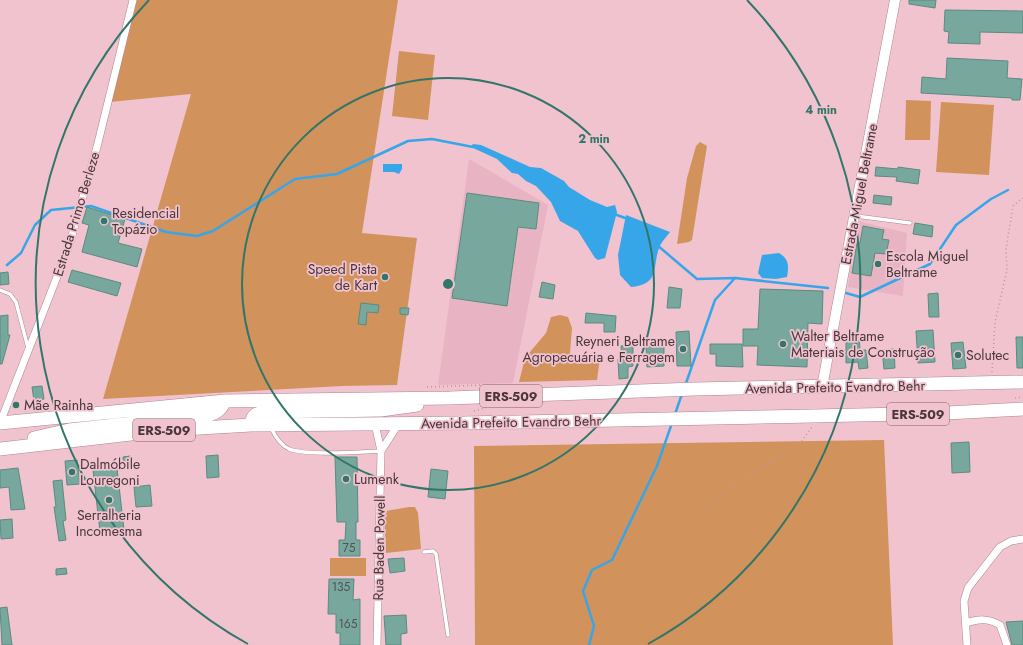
<svg xmlns="http://www.w3.org/2000/svg" width="1023" height="645" font-family="Jost,sans-serif">
	<style>
		.built { fill: #e8b3c2 }
		.green { fill: #d2925b }
		.water { fill: #37a6e9 }
		.lines { fill: none; stroke-linecap: round; stroke-linejoin: round }
		.stream { stroke: #37a6e9; stroke-width: 2.5 }
		.building { fill: #77a79d; stroke: #5b8b81 }
		.lane-casing { stroke: #ae8490; stroke-width: 4.5 }
		.street-casing { stroke: #ae8490; stroke-width: 8 }
		.secondary-casing { stroke: #ae8490; stroke-width: 11 }
		.highway-casing { stroke: #ae8490; stroke-width: 14 }
		.path { stroke: #b9959f; stroke-width: 1.5; stroke-dasharray: 1 3; stroke-linecap: butt }
		.lane { stroke: #fff; stroke-width: 3.5 }
		.street { stroke: #fff; stroke-width: 7 }
		.secondary { stroke: #fff; stroke-width: 10 }
		.highway { stroke: #fff; stroke-width: 13 }
		.ring { fill: none; stroke: #32766a; stroke-width: 2 }
		.poi-dot { fill: #32766a; stroke: #f0c3cf; stroke-width: 1.5 }
		.labels { text-anchor: middle; stroke-width: 3.5; stroke-linejoin: round; paint-order: stroke }
		.number-label { font-size: 12px; fill: #545254 }
		.shield { fill: #f0c3cf; stroke: #7a6067; stroke-width: 1 }
		.shield-label { font-size: 13px; font-weight: bold; fill: #48363b }
		.street-label { font-size: 14px; fill: #48363b; stroke: #f0c3cf }
		.poi-label { font-size: 14px; fill: #48363b; stroke: #f0c3cf; text-anchor: start }
		.centre { fill: #32766a; stroke: #f0c3cf; stroke-width: 2 }
		.ring-label { font-size: 12px; text-anchor: middle; font-weight: bold; fill: #32766a; stroke: #f0c3cf; stroke-width: 3.5; stroke-linejoin: round; paint-order: stroke }
	</style>
	<rect width="100%" height="100%" fill="#f0c3cf"/>
	<path class="built" d="M469 159 548 205 513 383 438 385Z
		M857 221 907 233 903 296 848 287Z"/>
	<path class="green" d="M137 0H398L362 233 417 238 397 385 342 386 103 399 191 94 110 102Z
		M399 51 435 55 428 120 392 116Z
		M906 100 931 101 930 140H905Z
		M941 102 994 105 989 175 936 172Z
		M700 142 707 146 692 240 689 242 677 244 687 178 696 146Z
		M560 315 568 317 572 328 570 353 580 361 589 358H600L597 380 519 382 525 358 546 333 551 317Z
		M884 440 893 645H475L474 446Z
		M409 507H415L418 513 421 549 386 553C386 544 383 517 386 511Z
		M330 558H366V576H330Z"/>
	<path class="water" d="M473 144 481 145 530 167 541 168 564 181 569 187 590 200 607 207 615 205 617 212 605 258 598 260 595 258 578 231 560 221 551 202 536 186 526 181 518 174 512 173 497 159 471 147Z
		M383 164H402V169L399 174 394 172H383Z
		M626 215 670 232C666 237 661 243 659 248 652 269 660 284 631 287L620 275 618 255Z
		M779 253C789 259 789 266 787 277L776 279 762 278 758 273 762 255Z"/>
	<g class="lines">
		<path class="stream" d="M614 214 628 219
			M657 245 697 279 735 278
			M7 265 21 253 35 225 51 210 91 206 166 232 197 236 213 231 295 179 337 174 408 141 432 139 473 147
			M846 293 860 297 930 264 956 225 991 199 1008 190
			M685 386 715 300 735 278 828 288
			M675 414 682 394
			M589 645 594 626 583 591 592 570 612 560 657 466 672 423"/>
	</g>
	<path class="building" d="M909 0H936L935 8 909 4Z
		M945 10 1023 11V33L980 32V44L948 43 949 32 944 31Z
		M947 58 1008 61 1007 78 1022 79 1020 100H1012V98L921 93 922 77 946 79Z
		M876 167 898 169V167L920 170 918 184 896 181 897 177 875 176Z
		M467 193 539 203 536 229 518 227 507 306 452 298Z
		M874 195 892 197 891 205 873 203Z
		M87 207 125 219 118 243 142 249 137 267 82 252 89 225 82 223Z
		M915 223 933 226 932 237 913 234Z
		M863 226 884 230 882 239 889 240 886 254 875 253 871 276 852 273 857 243H860Z
		M72 270 121 283 117 296 68 282Z
		M8 272 9 284 0 285V273Z
		M542 282 555 285 553 299 539 297Z
		M669 287 682 289 680 308H667Z
		M760 289 823 291 822 324 808 323 807 367 757 365 758 346H743V329H758Z
		M938 293 939 317H929L928 294Z
		M361 303 379 305 378 313 367 312 366 325 358 324Z
		M400 308H409L408 315 400 314Z
		M586 313 616 316 615 332H604V323H585Z
		M8 315V335H10L2 364H0V316Z
		M933 330 935 362 918 363 916 331Z
		M689 331 691 366H677L676 332Z
		M859 334 860 350H866L868 368 859 369 858 362 846 363V336Z
		M1016 337H1023V368H1017Z
		M963 342 966 368 953 369 951 343Z
		M664 344V366L647 367 646 345Z
		M710 344H742L743 367 716 366V354H710Z
		M633 345V366L628 367V378L619 379 618 359H622L621 346Z
		M894 349 895 368 884 369 882 350Z
		M42 386 44 399 34 401 32 387Z
		M969 442 970 472 952 473 951 443Z
		M218 455 219 477 207 478 206 456Z
		M130 456 132 464 124 466 123 457Z
		M335 457H357L358 522H356V540H360V556H339V540H345L346 522H337Z
		M77 460 80 484 67 485 65 461Z
		M18 468 25 509 11 510 9 487 0 488V470Z
		M117 468 124 530 100 532 93 470Z
		M431 469 448 471 445 499 428 497Z
		M62 480 66 520 63 521 66 540 59 541 54 507H56L53 481Z
		M150 485 152 506 136 507 134 487Z
		M12 519 13 538 1 539 0 520Z
		M404 558 405 571 390 573 388 559Z
		M66 568 67 574 56 575V569Z
		M329 579H354L353 600 360 599V645H340V633H336V614H328Z
		M7 607 12 645H2L0 608Z
		M406 615 407 633 401 634V645H386L384 616Z
		M1023 621V645H1012L1006 622Z"/>
	<g class="lines">
		<g class="lane-casing">
			<path id="lane" d="M856 216 910 223
				M0 290 10 294 16 302 28 348
				M271 428C275 436 280 445 289 449 308 456 359 452 381 451
				M424 552 433 551 436 554 448 635"/>
		</g>
		<g class="street-casing">
			<path id="street" d="M0 423 69 246 97 147 133 0
				M375 424 381 451 377 645
				M381 451 399 423
				M966 623C979 619 988 618 1000 625L1007 645
				M967 645 964 601 968 588 1000 547 1011 541 1023 539"/>
		</g>
		<g class="secondary-casing">
			<path id="secondary" d="M822 387 895 0"/>
		</g>
		<g class="highway-casing">
			<path id="highway" d="M0 423 225 401 450 398 695 389 1023 382
				M251 425C252 414 257 413 267 412L381 410 417 405
				M34 438 69 430 208 415C217 413 221 409 225 401
				M0 449 166 430 251 425 465 423 813 416 947 413 1023 409"/>
		</g>
		<path class="path" d="M992 372 995 322 1007 270 1006 249 1013 206 1023 198
			M427 387 482 385
			M1015 398 1023 397
			M474 411 486 408
			M698 516 724 493 801 442 812 427"/>
		<use href="#lane" class="lane"/>
		<use href="#street" class="street"/>
		<use href="#secondary" class="secondary"/>
		<use href="#highway" class="highway"/>
	</g>
	<g class="ring">
		<circle cx="448" cy="284" r="206"/>
		<path d="M248 644A412 412 0 0 1 149 0M747 0A412 412 0 0 1 648 644"/>
	</g>
	<g class="poi-dot">
		<circle cx="104" cy="221" r="4"/>
		<circle cx="878" cy="264" r="4"/>
		<circle cx="385" cy="277" r="4"/>
		<circle cx="783" cy="344" r="4"/>
		<circle cx="683" cy="349" r="4"/>
		<circle cx="958" cy="355" r="4"/>
		<circle cx="16" cy="405" r="4"/>
		<circle cx="72" cy="472" r="4"/>
		<circle cx="346" cy="479" r="4"/>
		<circle cx="109" cy="500" r="4"/>
	</g>
	<g class="labels">
		<g class="number-label">
			<text x="349" y="552">75</text>
			<text x="341" y="591">135</text>
			<text x="348" y="628">165</text>
		</g>
		<g class="shield">
			<rect x="480" y="385" width="62" height="22" rx="3"/>
			<rect x="887" y="403" width="62" height="22" rx="3"/>
			<rect x="133" y="419" width="62" height="22" rx="3"/>
		</g>
		<g class="shield-label">
			<text x="511" y="401">ERS-509</text>
			<text x="918" y="419">ERS-509</text>
			<text x="164" y="435">ERS-509</text>
		</g>
		<g class="street-label">
			<text transform="translate(859 194) rotate(-79)" y="5">Estrada Miguel Beltrame</text>
			<text transform="translate(76 214) rotate(-73)" y="5">Estrada Primo Berleze</text>
			<text transform="translate(835 387) rotate(-1)" y="5">Avenida Prefeito Evandro Behr</text>
			<text transform="translate(511 422) rotate(-1)" y="5">Avenida Prefeito Evandro Behr</text>
			<text transform="translate(379 548) rotate(-89)" y="5">Rua Baden Powell</text>
		</g>
		<g class="poi-label">
			<text x="112" y="218">Residencial<tspan x="112" dy="16">Topázio</tspan></text>
			<text x="886" y="261">Escola Miguel<tspan x="886" dy="16">Beltrame</tspan></text>
			<text x="377" y="274" text-anchor="end">Speed Pista<tspan x="377" dy="16">de Kart</tspan></text>
			<text x="791" y="341">Walter Beltrame<tspan x="791" dy="16">Materiais de Construção</tspan></text>
			<text x="675" y="346" text-anchor="end">Reyneri Beltrame<tspan x="675" dy="16">Agropecuária e Ferragem</tspan></text>
			<text x="966" y="360">Solutec</text>
			<text x="24" y="410">Mãe Rainha</text>
			<text x="80" y="469">Dalmóbile<tspan x="80" dy="16">Louregoni</tspan></text>
			<text x="354" y="484">Lumenk</text>
			<text x="109" y="520" text-anchor="middle">Serralheria<tspan x="109" dy="16">Incomesma</tspan></text>
		</g>
	</g>
	<circle cx="448" cy="284" r="6" class="centre"/>
	<g class="ring-label">
		<text x="821" y="114">4 min</text>
		<text x="594" y="143">2 min</text>
	</g>
</svg>
